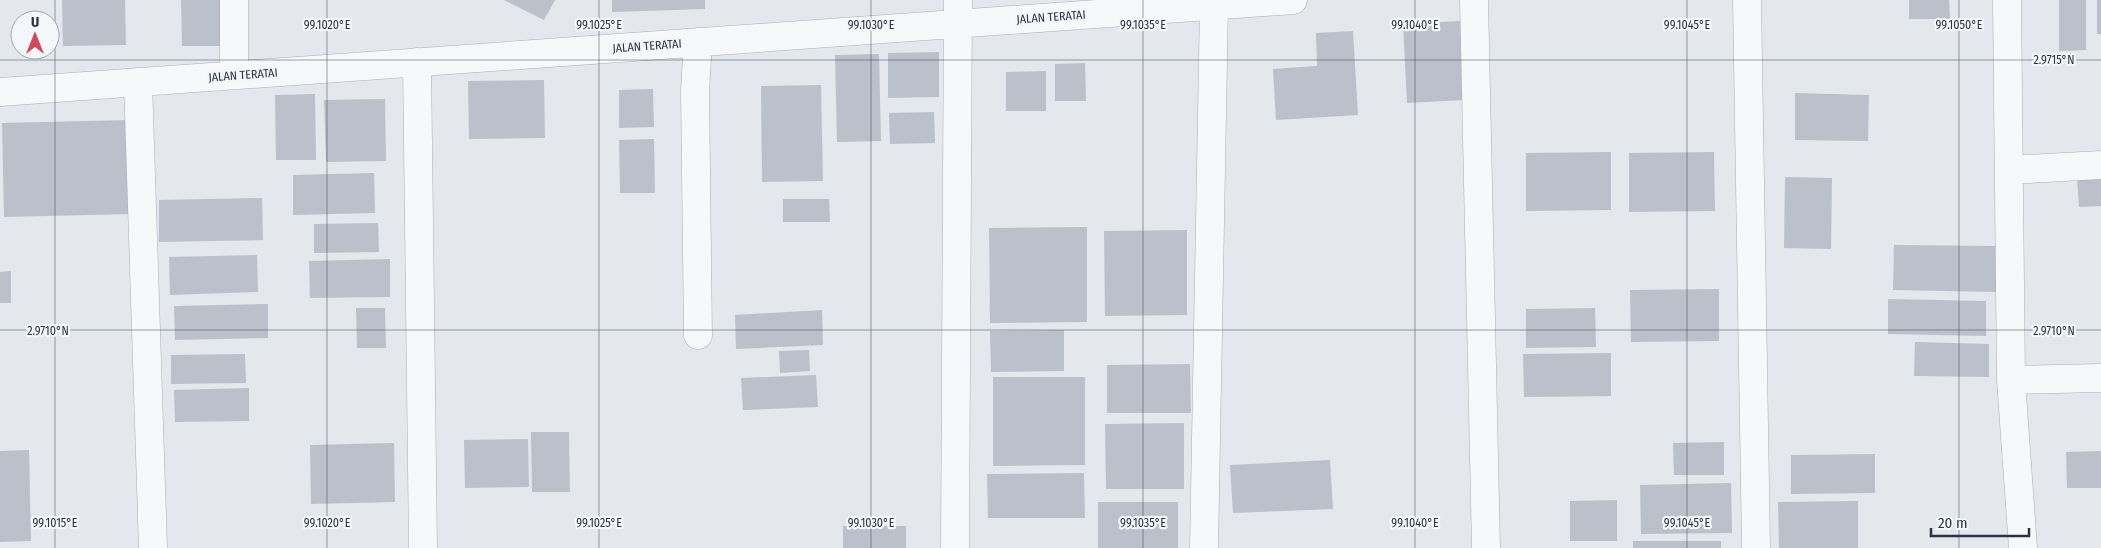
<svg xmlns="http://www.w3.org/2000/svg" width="2101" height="548" font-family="'Fira Sans Condensed',sans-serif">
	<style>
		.building { fill: #bbc0ca }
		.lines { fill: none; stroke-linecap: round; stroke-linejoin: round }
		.minor-casing { stroke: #a9aeb7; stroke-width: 29 }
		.minor { stroke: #f7f8fa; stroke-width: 28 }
		.ticks { fill: none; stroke: #2b3445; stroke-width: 1; stroke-opacity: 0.45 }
		.labels { text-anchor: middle; stroke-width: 4.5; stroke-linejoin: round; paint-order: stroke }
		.street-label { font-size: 12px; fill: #2b3445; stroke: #f4f6f9 }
		.ticks-label { font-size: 12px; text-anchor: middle; fill: #2b3445; stroke: #f4f6f9; stroke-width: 4.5; stroke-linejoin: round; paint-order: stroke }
	</style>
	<rect width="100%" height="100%" fill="#e4e7ec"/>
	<path class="building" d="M62 0H125L126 45 63 46Z
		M181 0H222L223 46H182Z
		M504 0H555L544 20Z
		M612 0H705V9L612 12Z
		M1909 0H1949L1950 19H1909Z
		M2059 0H2086V50L2059 51Z
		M2097 0H2101V34H2097Z
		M1460 21 1464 100 1407 103 1403 24Z
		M1353 31 1358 115 1276 120 1273 69 1317 66 1316 33Z
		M939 52V97L888 98V53Z
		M879 54 881 141 837 142 835 55Z
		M1085 63 1086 101H1055V64Z
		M1046 71V111H1006V72Z
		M544 80 545 138 469 139 468 81Z
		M821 85 823 181 762 182 761 86Z
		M653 89 654 127 619 128V90Z
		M1795 93 1869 95 1868 141 1795 140Z
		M315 94 316 160H276L275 95Z
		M385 99 386 161 326 162 324 100Z
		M934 112 935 143 890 144 889 113Z
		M129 120 131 214 4 217 2 123Z
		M654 139 655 193H620L619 140Z
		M1611 152V210L1526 211V153Z
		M1714 152 1715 211 1629 212V153Z
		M374 173 375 213 293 215V175Z
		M2101 175V206L2079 207 2077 176Z
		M1785 177 1832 178 1831 249 1784 248Z
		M262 198 263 240 159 242V200Z
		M783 199H829L830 222H783Z
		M378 223 379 252 314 253V224Z
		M1087 227V322L990 323 989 228Z
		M1187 230V315L1105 316 1104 231Z
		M1894 245 1998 246 1996 292 1893 290Z
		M257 255 258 292 170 295 169 257Z
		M390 259V297L310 298 309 261Z
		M11 271V303H0V272Z
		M1719 289V341L1631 342 1630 290Z
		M1888 299 1986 301V336L1888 334Z
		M268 304V338L175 340 174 306Z
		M356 308H385L386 348H357Z
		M1595 308 1596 347 1526 348V309Z
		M822 310 823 345 736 349 735 315Z
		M1064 330V371L991 372 990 331Z
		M1915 342 1989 344V377L1914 376Z
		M809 350 810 371 780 373 779 351Z
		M1611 353V396L1524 397 1523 354Z
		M245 354 246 383 171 384V355Z
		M1190 364 1191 413H1107V365Z
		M816 375 818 407 743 410 741 378Z
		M993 377H1085V465L993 466Z
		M249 388V421L175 422 174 390Z
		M1184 423V489H1106L1105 424Z
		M531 432H569L570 492H532Z
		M528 439 529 487 465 488 464 440Z
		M1724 442V475H1674L1673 443Z
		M394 443 395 502 311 504 310 445Z
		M29 450 31 541 0 542V451Z
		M2101 451V488H2067L2066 452Z
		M1875 454V493L1791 494V455Z
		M1330 460 1333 509 1233 513 1230 465Z
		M1084 473 1085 518H988L987 474Z
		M1731 483 1732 533 1641 534 1640 485Z
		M1617 500V541H1570V501Z
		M1858 501V548H1779L1778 502Z
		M1098 502H1178V548H1098Z
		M843 526H906V548H843Z
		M1633 541H1721V548H1633Z"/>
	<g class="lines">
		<g class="minor-casing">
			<path id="minor" d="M234 0V75
				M1474 0 1486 548
				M1747 0 1756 548
				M2007 0 2011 380 2023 548
				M698 42 695 91 698 335
				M417 62 423 548
				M138 82 153 548
				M0 92 1293 0
				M2009 170 2101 165
				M2011 380 2101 378
				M955 548 958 0
				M1204 548 1214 6"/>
		</g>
		<use href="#minor" class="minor"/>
	</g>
	<path class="ticks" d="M55 0V548M327 0V548M599 0V548M871 0V548M1143 0V548M1415 0V548M1687 0V548M1959 0V548M0 60H2101M0 330H2101"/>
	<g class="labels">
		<g class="street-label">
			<text transform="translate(1051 17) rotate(-4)" y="4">JALAN TERATAI</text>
			<text transform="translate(647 46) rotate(-4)" y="4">JALAN TERATAI</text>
			<text transform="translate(243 75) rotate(-4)" y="4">JALAN TERATAI</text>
		</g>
	</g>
	<g class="ticks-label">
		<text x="327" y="29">99.1020°E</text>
		<text x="599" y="29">99.1025°E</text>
		<text x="871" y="29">99.1030°E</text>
		<text x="1143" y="29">99.1035°E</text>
		<text x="1415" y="29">99.1040°E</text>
		<text x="1687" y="29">99.1045°E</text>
		<text x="1959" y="29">99.1050°E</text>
		<text x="2054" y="64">2.9715°N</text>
		<text x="48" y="335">2.9710°N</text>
		<text x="2054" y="335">2.9710°N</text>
		<text x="55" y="527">99.1015°E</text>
		<text x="327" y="527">99.1020°E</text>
		<text x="599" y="527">99.1025°E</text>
		<text x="871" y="527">99.1030°E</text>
		<text x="1143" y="527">99.1035°E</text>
		<text x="1415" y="527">99.1040°E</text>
		<text x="1687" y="527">99.1045°E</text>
	</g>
	<g transform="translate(35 35)"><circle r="24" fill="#f4f6f9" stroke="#a4a8b1"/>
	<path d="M0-4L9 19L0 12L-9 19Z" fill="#d1495b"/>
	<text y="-8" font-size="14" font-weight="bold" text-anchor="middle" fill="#2b3445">U</text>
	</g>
	<path d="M1931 528v8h98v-8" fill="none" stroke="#2b3445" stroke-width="2.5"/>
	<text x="1938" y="528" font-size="15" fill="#2b3445" stroke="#f4f6f9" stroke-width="4" paint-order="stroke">20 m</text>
</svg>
